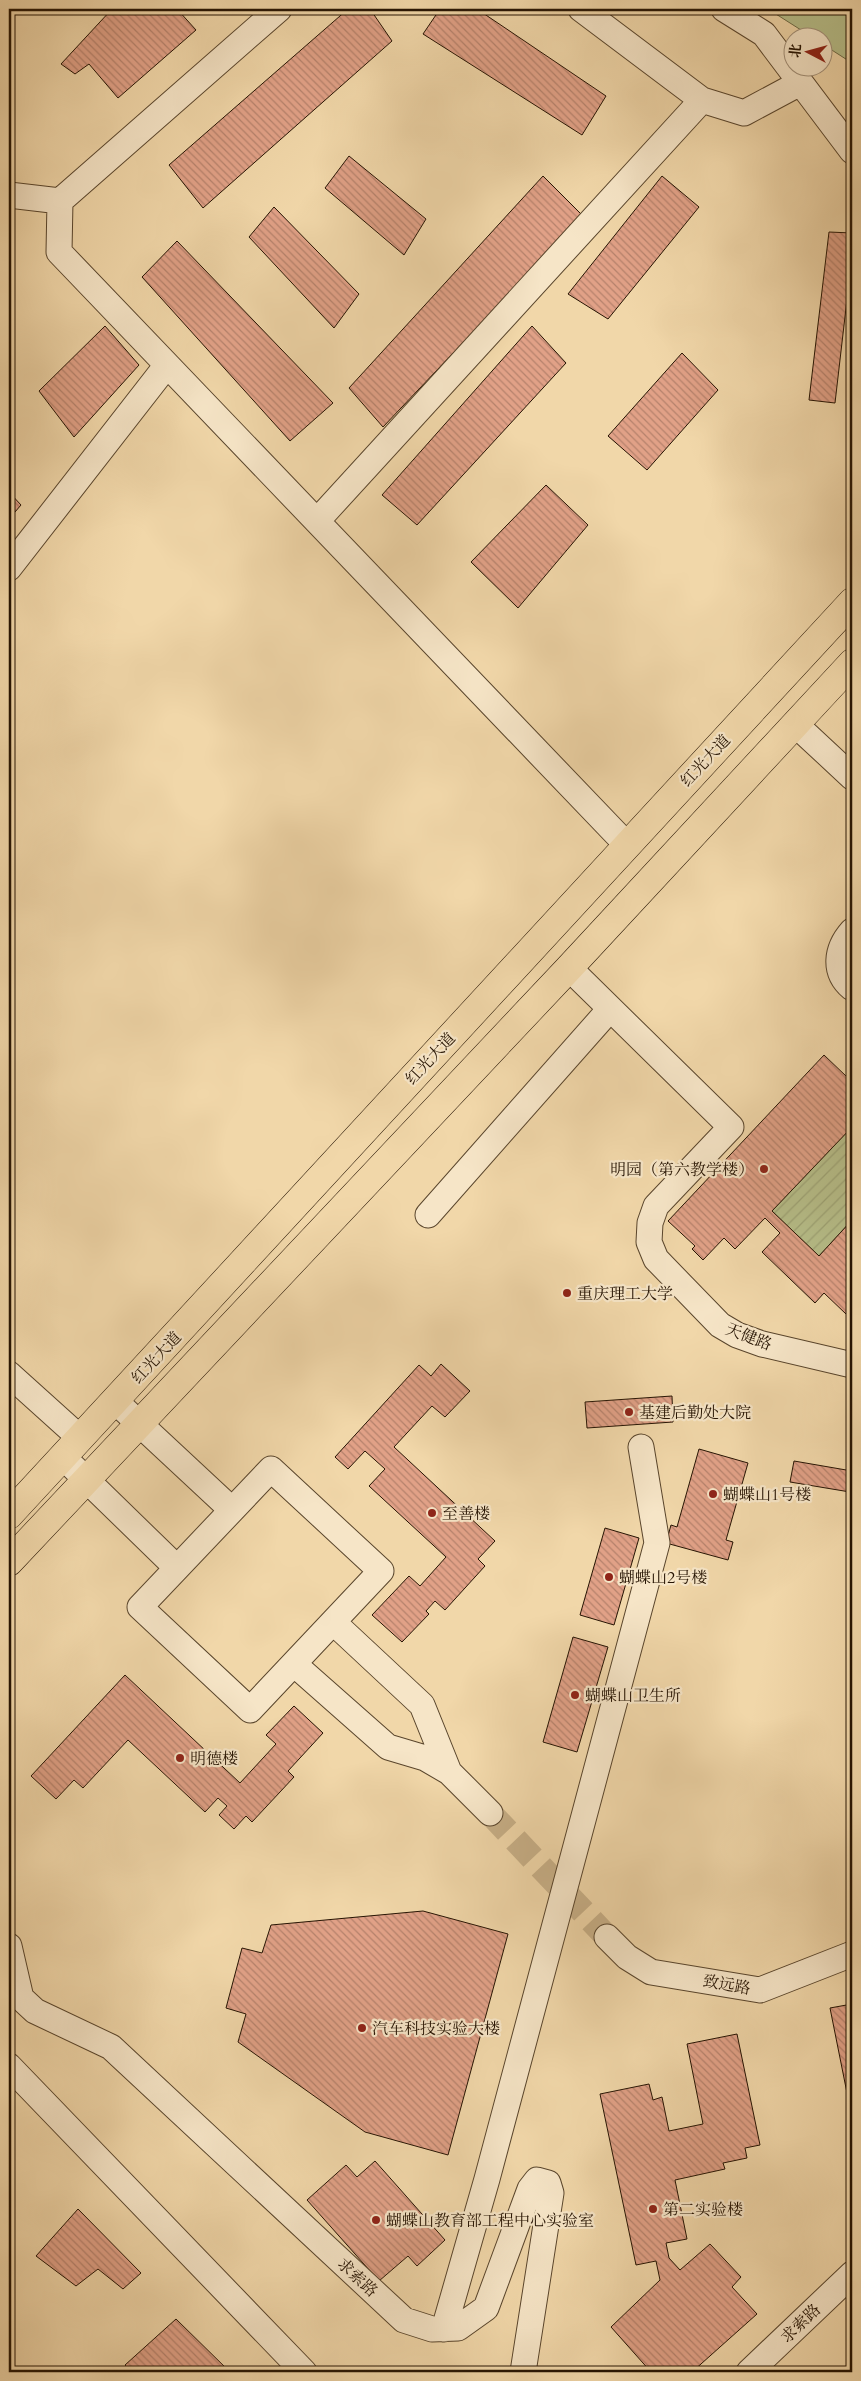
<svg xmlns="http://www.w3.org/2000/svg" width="861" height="2381" font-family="Cardo,'Noto Serif SC',serif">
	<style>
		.garden { fill: url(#garden-furrows); stroke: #6e6a46 }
		.pitch { fill: #b7bf8a; stroke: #6e6a46 }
		.building { fill: url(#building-back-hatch); stroke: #261403 }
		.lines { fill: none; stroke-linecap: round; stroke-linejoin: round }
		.minor-tunnel { stroke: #c8b088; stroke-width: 25; stroke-dasharray: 25 12; stroke-linecap: butt }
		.minor-casing { stroke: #59452c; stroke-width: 27 }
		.major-casing { stroke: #261403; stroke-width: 29 }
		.minor { stroke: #f6e5c7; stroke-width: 25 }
		.major { stroke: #f1d7a9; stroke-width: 28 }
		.poi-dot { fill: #8f2418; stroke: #f6e5c7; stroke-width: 2 }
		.labels { text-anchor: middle; stroke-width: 4.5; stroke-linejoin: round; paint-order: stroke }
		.street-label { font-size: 16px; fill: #261403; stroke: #f6e5c7 }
		.poi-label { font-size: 16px; fill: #261403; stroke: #f6e5c7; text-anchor: start }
	</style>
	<defs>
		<pattern id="garden-furrows" width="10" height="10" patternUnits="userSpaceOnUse" patternTransform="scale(1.25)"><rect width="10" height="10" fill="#b7bf8a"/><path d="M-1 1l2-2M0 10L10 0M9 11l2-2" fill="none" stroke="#9da375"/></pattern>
		<pattern id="building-back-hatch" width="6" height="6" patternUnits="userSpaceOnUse" patternTransform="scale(1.25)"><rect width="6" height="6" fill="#e1a187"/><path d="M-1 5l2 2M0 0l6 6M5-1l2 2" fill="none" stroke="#b6826c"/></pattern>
	</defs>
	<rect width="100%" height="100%" fill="#f1d7a9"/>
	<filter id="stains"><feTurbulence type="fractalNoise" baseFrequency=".004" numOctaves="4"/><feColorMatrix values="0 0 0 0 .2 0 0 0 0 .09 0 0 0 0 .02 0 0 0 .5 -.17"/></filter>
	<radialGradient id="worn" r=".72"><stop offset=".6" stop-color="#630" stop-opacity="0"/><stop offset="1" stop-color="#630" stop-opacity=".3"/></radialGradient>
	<path class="garden" d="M852 1127V1220L819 1256 772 1211Z"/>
	<path class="pitch" d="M768 9H852V63L824 45V38L812 37Z"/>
	<path class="building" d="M112 9H177L196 30 118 98 89 64 75 74 61 64Z
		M348 9H370L392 41 203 208 169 165Z
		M440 9H477L606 96 582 135 423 34Z
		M349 156 426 219 404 255 325 188Z
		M543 176 583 216 383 427 349 388Z
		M662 176 699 207 608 319 568 294Z
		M274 207 359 294 334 328 249 237Z
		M829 232 852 233V256L835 403 809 400Z
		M177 241 333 403 290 441 142 277Z
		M105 326 139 365 74 437 39 391Z
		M532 326 566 363 417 525 382 495Z
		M682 353 718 390 647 470 608 436Z
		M546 485 588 525 518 608 471 562Z
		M9 492 21 505 9 519Z
		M824 1055 847 1077 852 1072V1127L772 1211 819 1256 852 1220V1308L846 1314 824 1293 815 1303 762 1252 780 1233 765 1218 735 1249 724 1238 703 1260 692 1249 695 1246 668 1221Z
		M441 1364 470 1391 445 1417 432 1406 394 1447 495 1541 478 1559 485 1566 445 1610 435 1601 426 1611 429 1614 402 1642 372 1615 409 1576 420 1586 446 1557 369 1486 385 1469 365 1451 348 1469 335 1457 419 1365 431 1376Z
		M672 1396 673 1422 587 1428 585 1402Z
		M699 1449 748 1463 726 1540 733 1542 728 1560 666 1543 671 1525 677 1527Z
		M794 1461 852 1471 850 1492 790 1482Z
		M605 1528 639 1538 614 1625 580 1615Z
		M573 1637 608 1647 577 1752 543 1742Z
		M125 1675 240 1783 276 1744 266 1735 294 1706 323 1733 288 1771 294 1777 252 1822 246 1816 234 1829 219 1815 227 1806 218 1798 205 1812 128 1740 83 1788 74 1780 56 1799 31 1776Z
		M423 1911 508 1934 448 2155 365 2132 238 2042 246 2014 226 2008 242 1948 262 1953 271 1925Z
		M852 2004V2118L830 2008Z
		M737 2034 760 2145 745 2148 747 2158 723 2163 725 2169 675 2180 687 2239 666 2243 669 2258 680 2270 710 2244 741 2277 732 2287 757 2314 692 2372H651L611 2327 660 2280 656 2261 636 2265 600 2094 649 2084 653 2100 662 2097 669 2131 703 2124 687 2044Z
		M375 2161 445 2240 417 2266 408 2256 379 2281 307 2200 346 2165 357 2177Z
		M78 2209 141 2273 123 2289 98 2269 76 2286 36 2256Z
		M176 2319 230 2372H131L125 2365Z"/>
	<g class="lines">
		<path class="minor-tunnel" d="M490 1813 607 1937"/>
		<g class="minor-casing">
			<path id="minor" d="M279 9 60 201 59 252 626 844
				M724 9 764 34 852 151
				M702 100 744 113 800 83
				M9 195 60 201
				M317 521 702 100 581 9
				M9 568 167 365
				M795 724 852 777
				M852 931C836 949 833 972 852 988
				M569 968 731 1127 656 1206 650 1223 649 1242 656 1259 720 1325 737 1335 762 1344 852 1365
				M428 1215 610 1009
				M9 1374 80 1438
				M115 1401 232 1510
				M63 1457 177 1568
				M271 1469 381 1571 250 1710 140 1607Z
				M294 1664 388 1747 425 1758 449 1772 422 1705 333 1622
				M449 1772 490 1813
				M607 1937 627 1957 651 1972 760 1990 852 1954
				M9 1946 21 1998 35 2011 111 2047 404 2320 432 2329 458 2328 486 2308 530 2189 537 2180 548 2183 551 2193 523 2372
				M9 2066 304 2372
				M444 2329 487 2179 657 1543 641 1447
				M749 2372 852 2274"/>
		</g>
		<g class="major-casing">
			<path id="major" d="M9 1515 852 602
				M9 1562 569 968 852 663"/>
		</g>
		<use href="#minor" class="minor"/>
		<use href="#major" class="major"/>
	</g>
	<g class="poi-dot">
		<circle cx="764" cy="1169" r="5"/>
		<circle cx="567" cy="1293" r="5"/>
		<circle cx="629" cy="1412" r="5"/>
		<circle cx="713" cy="1494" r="5"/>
		<circle cx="432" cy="1513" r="5"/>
		<circle cx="609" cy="1577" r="5"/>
		<circle cx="575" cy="1695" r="5"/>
		<circle cx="180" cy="1758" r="5"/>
		<circle cx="362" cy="2028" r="5"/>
		<circle cx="653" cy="2209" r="5"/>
		<circle cx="376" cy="2220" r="5"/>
	</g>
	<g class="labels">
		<g class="street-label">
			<text transform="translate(705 760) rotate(-47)" y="6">红光大道</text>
			<text transform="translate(430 1058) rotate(-47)" y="6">红光大道</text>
			<text transform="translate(749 1336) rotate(21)" y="6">天健路</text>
			<text transform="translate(156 1357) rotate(-47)" y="6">红光大道</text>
			<text transform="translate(727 1984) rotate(10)" y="6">致远路</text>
			<text transform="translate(358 2277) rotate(43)" y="6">求索路</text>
			<text transform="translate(800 2323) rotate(-44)" y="6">求索路</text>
		</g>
		<g class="poi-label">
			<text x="754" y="1175" text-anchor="end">明园（第六教学楼）</text>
			<text x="577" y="1299">重庆理工大学</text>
			<text x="639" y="1418">基建后勤处大院</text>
			<text x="723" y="1500">蝴蝶山1号楼</text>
			<text x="442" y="1519">至善楼</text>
			<text x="619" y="1583">蝴蝶山2号楼</text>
			<text x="585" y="1701">蝴蝶山卫生所</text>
			<text x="190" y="1764">明德楼</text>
			<text x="372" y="2034">汽车科技实验大楼</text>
			<text x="663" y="2215">第二实验楼</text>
			<text x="386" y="2226">蝴蝶山教育部工程中心实验室</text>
		</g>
	</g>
	<rect width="861" height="2381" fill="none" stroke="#f1d7a9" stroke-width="30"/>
	<rect x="10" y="10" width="841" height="2361" fill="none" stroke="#261403" stroke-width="2.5"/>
	<rect x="15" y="15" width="831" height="2351" fill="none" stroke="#261403"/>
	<g transform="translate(808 52) rotate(276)"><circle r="24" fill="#f6e5c7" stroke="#a39179"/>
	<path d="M0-4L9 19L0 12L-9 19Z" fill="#8f2418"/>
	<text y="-8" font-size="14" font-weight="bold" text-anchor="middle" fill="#261403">北</text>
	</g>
	<rect width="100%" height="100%" filter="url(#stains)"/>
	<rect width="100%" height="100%" fill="url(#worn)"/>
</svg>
